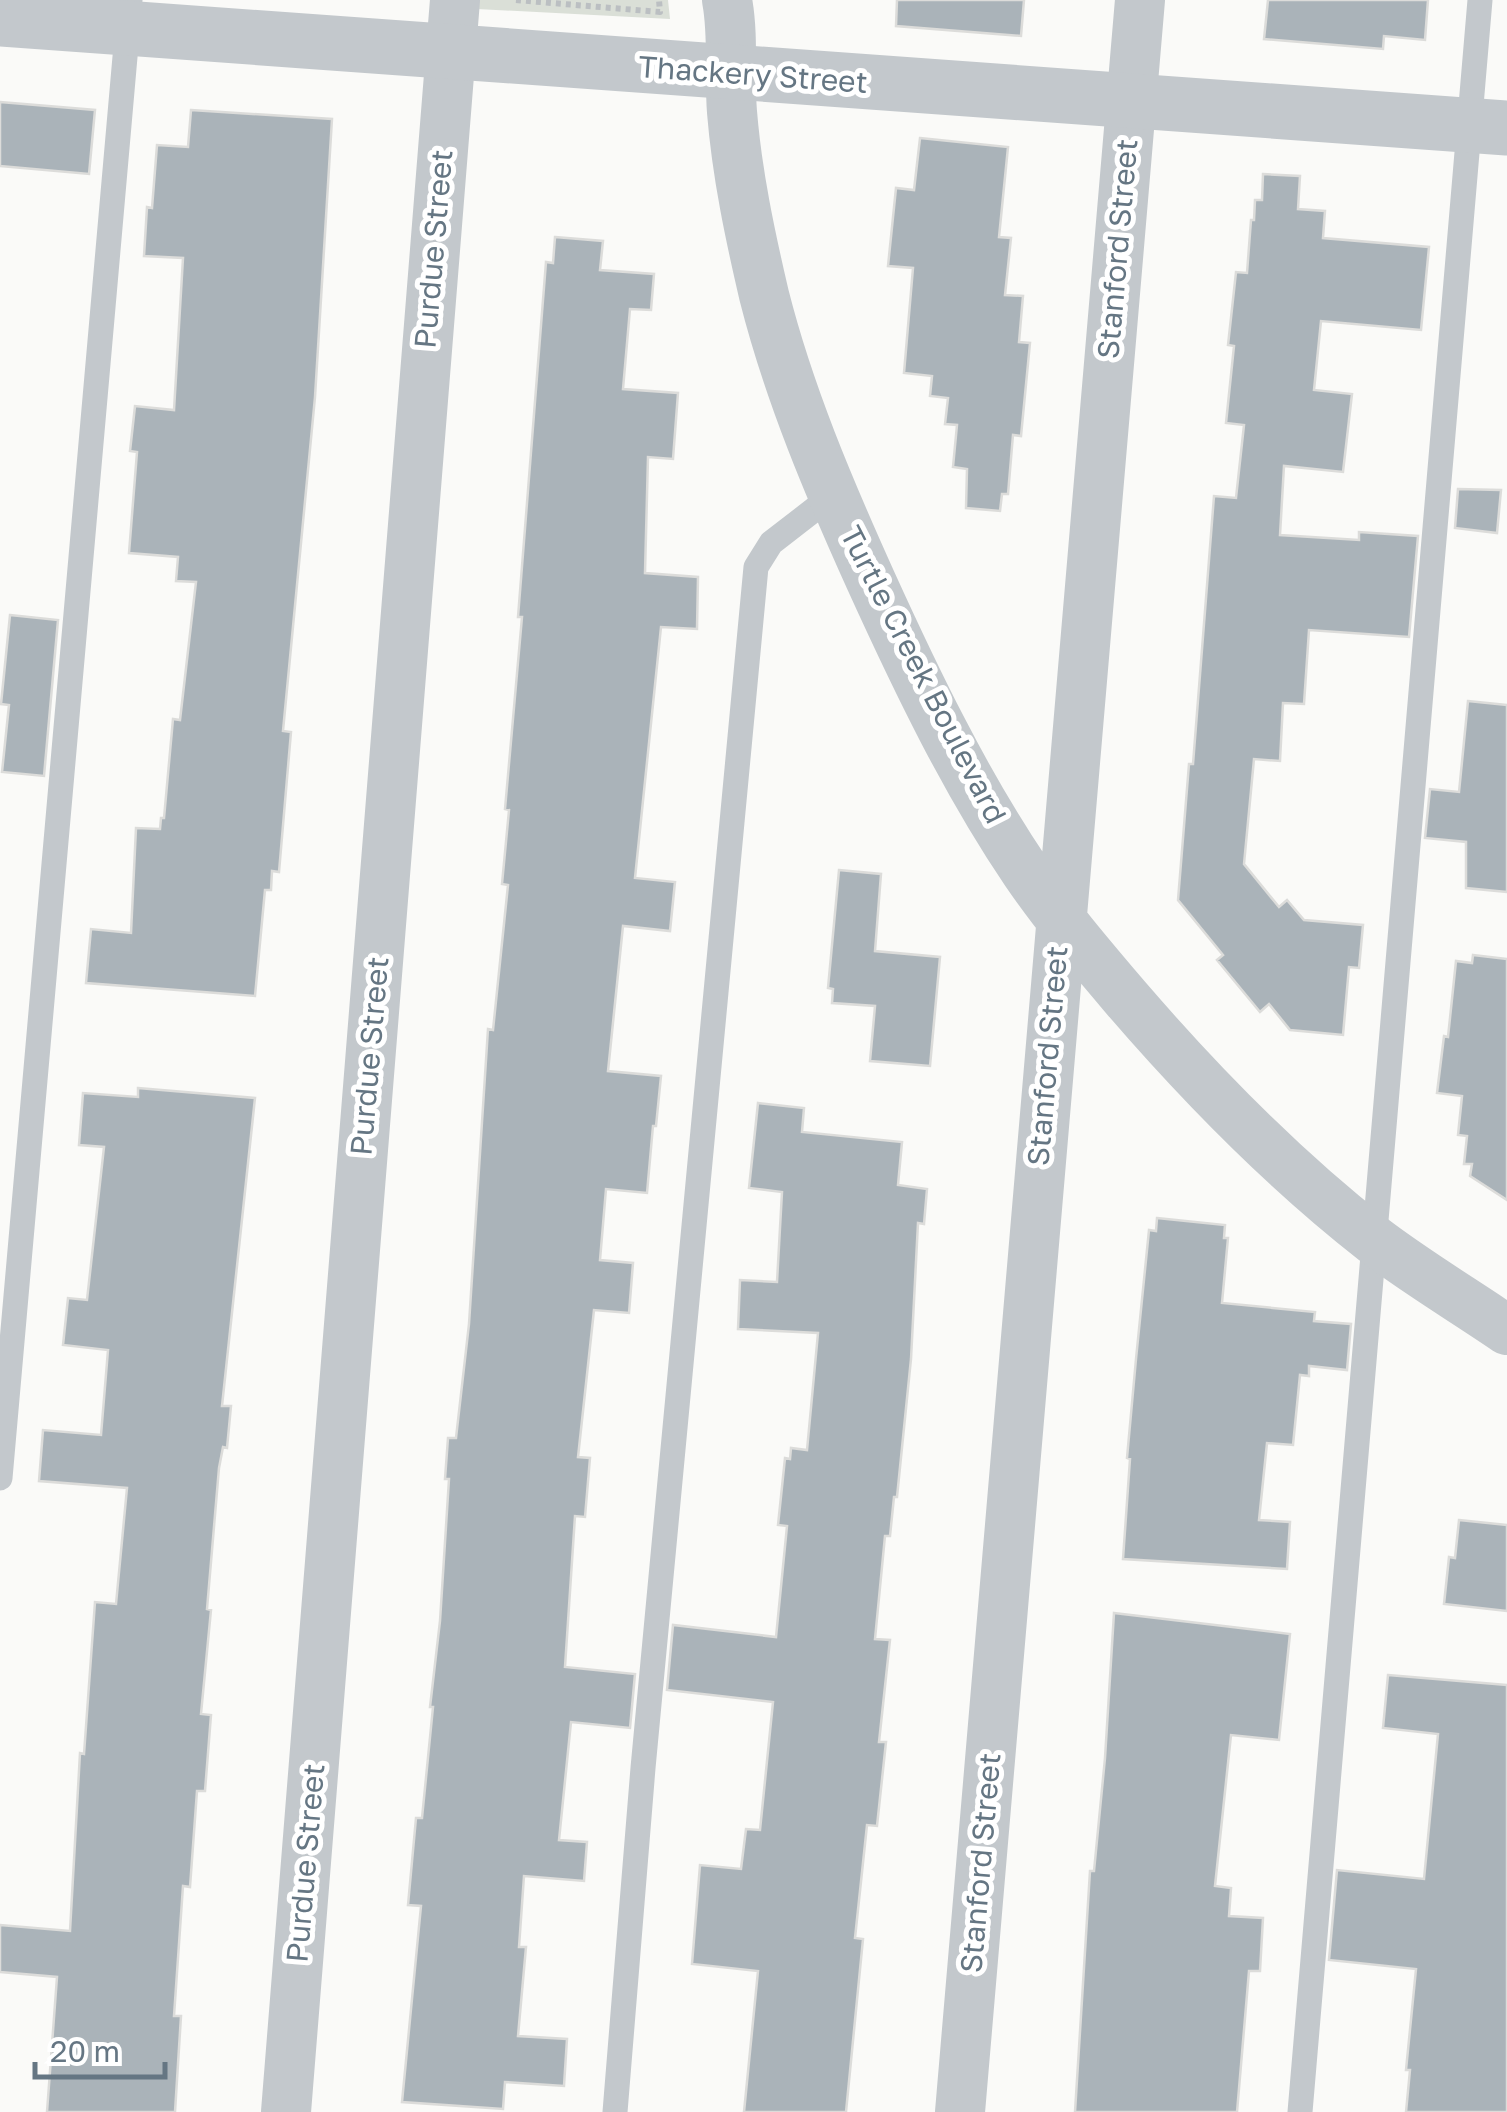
<svg xmlns="http://www.w3.org/2000/svg" width="1507" height="2112" font-family="'Golos Text',sans-serif">
	<style>
		.green { fill: #dadfd7 }
		.building { fill: #aab3b9; stroke: #dcdcda; stroke-width: 2.5 }
		.lines { fill: none; stroke-linecap: round; stroke-linejoin: round }
		.path { stroke: #bbbfc2; stroke-width: 6; stroke-dasharray: 5 5; stroke-linecap: butt }
		.service { stroke: #c3c8cc; stroke-width: 25 }
		.minor { stroke: #c3c8cc; stroke-width: 50 }
		.tertiary { stroke: #c3c8cc; stroke-width: 55 }
		.labels { text-anchor: middle; stroke-width: 10; stroke-linejoin: round; paint-order: stroke }
		.street-label { font-size: 30px; fill: #657683; stroke: #fff }
	</style>
	<rect width="100%" height="100%" fill="#fafaf8"/>
	<path class="green" d="M478 0H668L670 19 477 9Z"/>
	<path class="building" d="M897 0H1024L1021 36 896 26Z
		M1268 0H1428L1425 40 1384 36 1383 49 1264 39Z
		M0 102 95 110 89 174 0 166Z
		M191 110 332 119 315 397 283 731 291 732 279 872 272 871 271 890H265L255 996 86 983 91 929 131 933 136 828 160 829 161 818H164L173 719 180 720 196 582 176 581 178 557 129 553 137 452 130 451 135 406 174 410 183 258 144 256 147 207 152 208 157 145 188 147Z
		M920 138 1008 147 999 237 1011 238 1005 295 1023 296 1019 342 1030 343 1021 436 1013 435 1008 494H1002L1000 511 966 508 967 469 953 467 957 425 945 424 948 398 930 396 932 376 904 373 913 268 888 266 896 188 914 190Z
		M1263 174 1300 176 1298 209 1325 211 1323 238 1429 247 1421 330 1321 321 1314 390 1352 394 1343 472 1284 466 1280 535 1359 540V532L1418 536 1409 637 1309 630 1304 704 1283 703 1280 761 1254 759 1244 864 1279 907 1287 900 1304 920 1363 925 1359 968 1349 967 1343 1035 1290 1030 1269 1004 1260 1012 1217 960 1223 955 1178 900 1189 764H1193L1214 496 1236 498 1244 425 1226 423 1234 346 1228 345 1236 272 1247 273 1251 220H1254L1255 200H1262Z
		M555 237 603 241 600 270 654 274 651 310 630 309 623 389 678 393 673 459 648 457 645 573 698 577 697 629 661 627 635 878 675 882 670 931 623 926 608 1071 661 1076 656 1126H653L647 1193 606 1189 600 1260 633 1263 629 1313 594 1310 578 1457 590 1458 585 1517 575 1516 565 1667 635 1674 630 1728 571 1722 559 1840 587 1842 584 1881 524 1876 519 1947H526L518 2036 567 2039 564 2086 505 2082 503 2109 402 2102 421 1906 408 1905 416 1818H422L433 1707H430L440 1621 449 1479H445L448 1438H456L469 1324 488 1029 493 1030 508 885 502 884 509 810 505 809 522 617H518L546 262 553 263Z
		M1458 489 1501 490 1497 533 1455 528Z
		M10 615 58 620 44 776 2 772 9 705 1 704Z
		M1468 701 1507 705V892L1466 888V842L1425 838 1430 789 1459 792Z
		M839 870 881 874 875 951 940 957 930 1066 870 1061 875 1006 832 1003 833 989 828 988Z
		M1473 955 1507 959V1200L1470 1176 1472 1164H1464L1467 1136 1458 1135 1462 1096 1437 1093 1444 1036 1448 1037 1456 961 1472 963Z
		M138 1088 255 1098 222 1406H231L227 1448 223 1447 219 1468 207 1609 211 1610 201 1714 211 1715 205 1791H197L190 1887 183 1886 174 2016H181L175 2112H47L57 1977 0 1972V1925L70 1931 80 1753 84 1754 95 1602 116 1604 127 1488 39 1481 43 1430 101 1435 108 1350 63 1345 68 1298 87 1300 104 1147 79 1145 83 1093 138 1097Z
		M758 1103 804 1108 802 1132 902 1142 898 1185 927 1189 924 1224 918 1223 911 1359 897 1497H894L890 1536H885L875 1639 890 1640 879 1742H886L877 1826 867 1825 855 1938 863 1939 846 2112H744L758 1971 692 1964 700 1865 741 1869 746 1829 760 1830 773 1702 667 1690 673 1625 776 1637 787 1526 778 1525 785 1458 790 1459 791 1448 807 1450 818 1333 738 1329 740 1280 777 1282 782 1192 749 1188Z
		M1157 1218 1225 1225 1224 1238H1228L1222 1303 1315 1312 1314 1321 1351 1324 1347 1370 1309 1366V1376L1300 1375 1293 1445 1267 1443 1259 1520 1290 1522 1287 1569 1123 1559 1130 1459 1127 1458 1136 1359 1149 1230 1156 1231Z
		M1459 1520 1507 1525V1611L1444 1604 1449 1557 1455 1558Z
		M1114 1613 1290 1634 1279 1740 1231 1735 1215 1886 1231 1888 1229 1916 1263 1918 1260 1971H1249L1237 2112H1075L1090 1871H1094L1105 1758Z
		M1388 1675 1507 1685V2112H1406L1410 2070H1406L1416 1969 1329 1960 1337 1870 1424 1879 1438 1734 1383 1728Z"/>
	<g class="lines">
		<path class="path" d="M516 0 660 12 659 0"/>
		<path class="service" d="M0 1478 130 0
			M615 2112 643 1768 756 567 771 543 833 495
			M1300 2112 1480 0"/>
		<path class="minor" d="M727 0C734 37 729 75 732 112 737 174 750 235 764 295 789 394 829 488 871 581 916 680 965 782 1026 872 1056 916 1092 958 1126 998 1201 1085 1283 1169 1374 1240 1416 1272 1463 1300 1507 1330
			M286 2112 455 0
			M960 2112 1140 0"/>
		<path class="tertiary" d="M0 19 1507 128"/>
	</g>
	<g class="labels">
		<g class="street-label">
			<text transform="translate(753 75) rotate(4)" y="10">Thackery Street</text>
			<text transform="translate(434 249) rotate(-85)" y="10">Purdue Street</text>
			<text transform="translate(1118 249) rotate(-85)" y="10">Stanford Street</text>
			<text transform="translate(923 675) rotate(63)" y="10">Turtle Creek Boulevard</text>
			<text transform="translate(370 1056) rotate(-85)" y="10">Purdue Street</text>
			<text transform="translate(1048 1056) rotate(-85)" y="10">Stanford Street</text>
			<text transform="translate(306 1863) rotate(-85)" y="10">Purdue Street</text>
			<text transform="translate(981 1863) rotate(-85)" y="10">Stanford Street</text>
		</g>
	</g>
	<path d="M35 2062v15h130v-15" fill="none" stroke="#657683" stroke-width="5"/>
	<text x="50" y="2062" font-size="30" fill="#657683" stroke="#ffffff" stroke-width="8" paint-order="stroke">20 m</text>
</svg>
